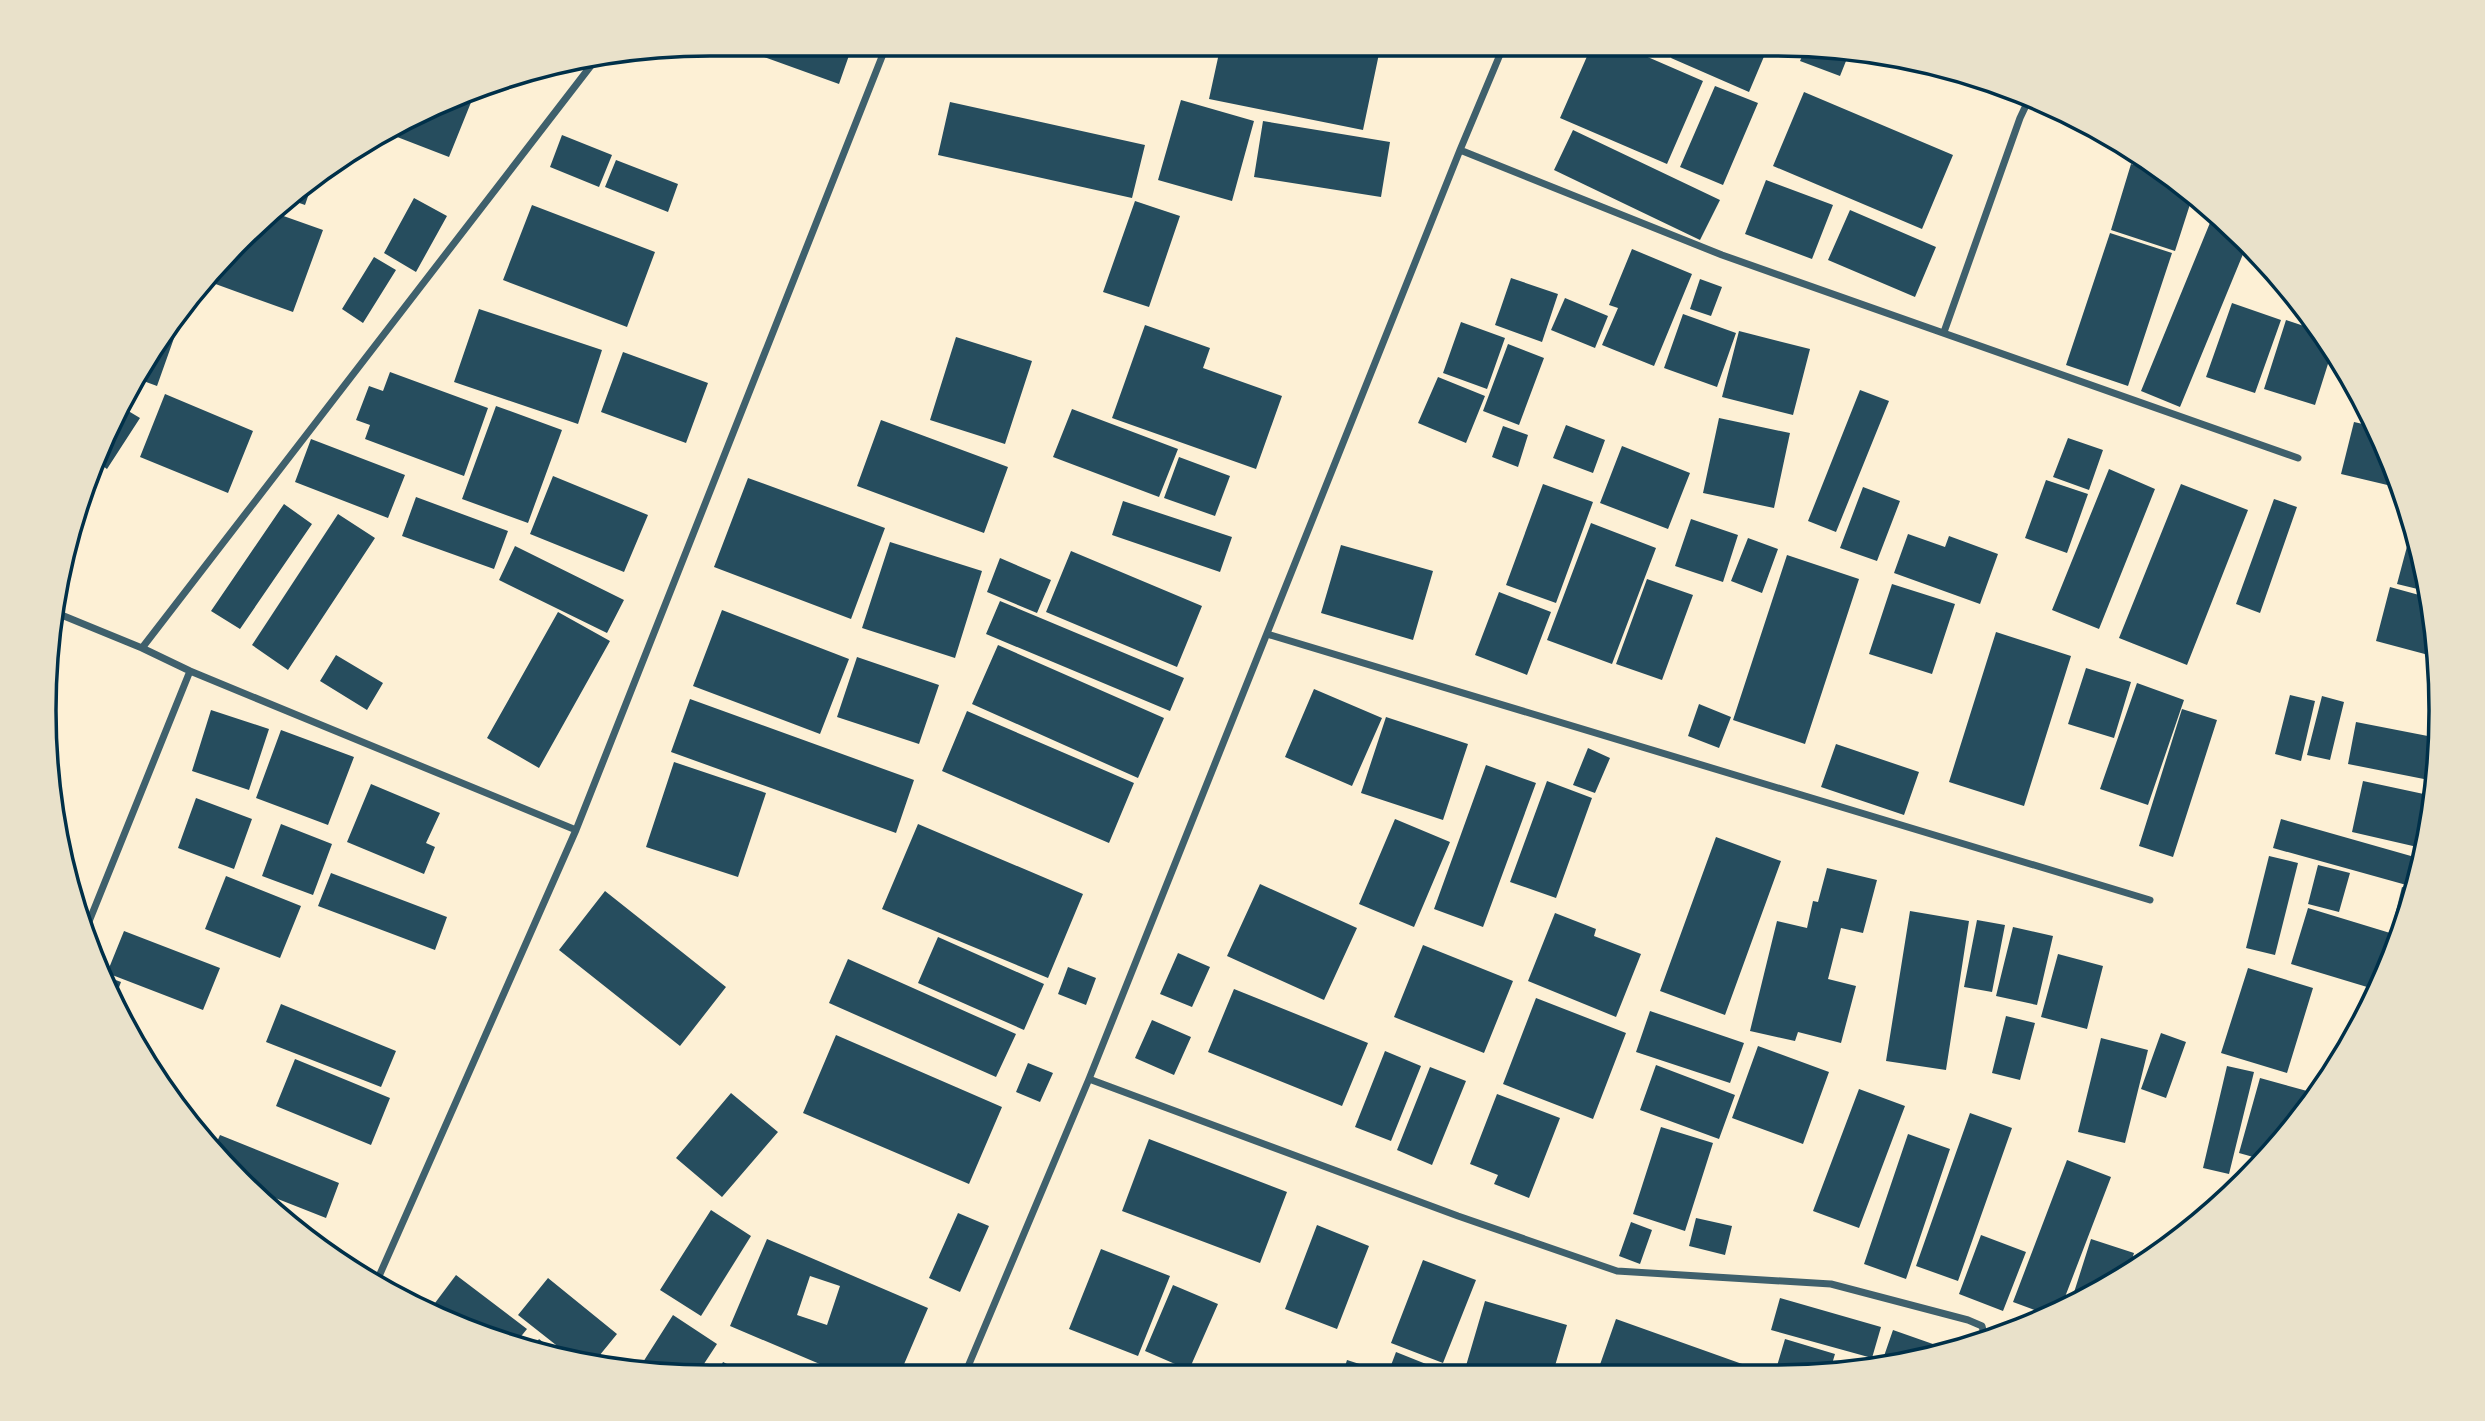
<svg xmlns="http://www.w3.org/2000/svg" width="2485" height="1421" font-family="'Work Sans',sans-serif">
	<style>
		.building { fill: #264d5e; fill-rule: evenodd }
		.lines { fill: none; stroke-linecap: round; stroke-linejoin: round }
		.minor { stroke: #3f606c; stroke-width: 7 }
		.rim { fill: none; stroke: #003049; stroke-width: 3.5 }
	</style>
	<rect width="100%" height="100%" fill="#fdf0d5"/>
	<path class="building" d="M728 44H853L839 84Z
		M1221 44 1356 45 1380 49 1363 130 1209 99Z
		M1592 45H1620L1703 81 1667 164 1560 118Z
		M1638 45H1669L1664 57Z
		M1677 45H1764L1768 47 1749 92 1671 58Z
		M1807 45 1850 51 1840 76 1800 61Z
		M1965 74 1988 79 2005 87 2003 91Z
		M1715 86 1758 103 1723 185 1680 167Z
		M476 90 449 157 392 135 435 112Z
		M1804 92 1953 155 1922 229 1773 166Z
		M1181 100 1254 121 1232 201 1158 180Z
		M950 102 1145 145 1132 198 938 155Z
		M1263 121 1390 142 1381 197 1254 177Z
		M1573 130 1720 200 1700 240 1554 170Z
		M562 135 612 155 599 187 550 167Z
		M616 160 678 184 668 212 605 187Z
		M2131 164 2170 177 2193 195 2175 251 2111 230Z
		M315 176 305 205 288 199 305 181Z
		M1766 180 1833 205 1812 259 1745 234Z
		M414 198 447 216 416 272 384 253Z
		M1135 201 1180 216 1149 307 1103 292Z
		M532 205 655 252 627 327 503 280Z
		M1850 210 1936 247 1915 297 1828 260Z
		M275 213 323 230 293 312 210 282Z
		M2214 213 2248 242 2180 407 2141 391Z
		M2110 233 2172 253 2128 386 2066 365Z
		M1632 249 1692 274 1654 366 1602 345 1618 308 1609 305Z
		M374 257 396 270 363 323 342 309Z
		M1511 278 1558 294 1542 342 1495 325Z
		M1700 279 1722 287 1711 316 1690 309Z
		M1565 298 1608 316 1595 348 1551 330Z
		M2232 303 2281 320 2255 393 2206 377Z
		M479 309 602 350 578 424 454 382Z
		M184 310 157 386 138 379 156 340Z
		M1683 314 1736 333 1717 387 1664 368Z
		M2286 320 2322 332 2333 348 2315 405 2264 389Z
		M1461 322 1505 338 1487 389 1443 373Z
		M1145 325 1210 348 1203 368 1282 396 1256 469 1112 418Z
		M1739 331 1810 349 1793 415 1722 397Z
		M956 337 1032 361 1005 444 930 420Z
		M1508 344 1544 358 1519 425 1483 411Z
		M623 352 708 383 686 443 601 412Z
		M390 372 488 408 464 476 365 439 370 425 356 420 369 386 383 391Z
		M1438 377 1485 396 1466 443 1418 423Z
		M1860 390 1889 401 1836 532 1808 521Z
		M165 394 253 431 228 493 140 457Z
		M496 406 562 430 528 523 462 499Z
		M125 409 140 418 107 469 100 464Z
		M1072 409 1178 449 1159 497 1053 457Z
		M1719 418 1790 433 1774 508 1703 493Z
		M881 420 1008 467 984 533 857 486Z
		M2354 422 2376 427 2390 455 2400 488 2341 474Z
		M1566 425 1605 440 1593 473 1553 458Z
		M1503 426 1528 435 1518 467 1492 457Z
		M2068 438 2103 450 2089 490 2053 477Z
		M311 439 405 475 388 518 295 482Z
		M1622 446 1690 473 1668 529 1600 503Z
		M1179 457 1230 476 1215 516 1164 498Z
		M2109 469 2155 489 2099 629 2052 610Z
		M553 476 648 515 624 572 530 534Z
		M748 478 885 528 851 619 714 567Z
		M2046 480 2088 494 2067 553 2025 538Z
		M1543 484 1593 502 1556 603 1506 585Z
		M2181 484 2248 510 2187 665 2119 638Z
		M1863 487 1900 501 1877 561 1840 548Z
		M416 497 508 531 494 569 402 536Z
		M2274 499 2297 507 2260 613 2236 604Z
		M1123 501 1232 537 1220 572 1112 535Z
		M284 504 312 524 240 629 211 611Z
		M338 514 375 538 288 670 252 645Z
		M1691 519 1738 535 1723 582 1675 566Z
		M1591 523 1656 548 1612 664 1547 640Z
		M1908 534 1945 547 1949 536 1998 554 1980 604 1894 573Z
		M1748 538 1778 549 1762 593 1731 581Z
		M2409 539 2416 541 2428 580 2430 592 2397 584Z
		M890 542 982 571 955 658 862 628Z
		M1341 545 1433 571 1413 640 1321 613Z
		M515 546 624 600 607 633 499 580Z
		M1071 551 1202 606 1177 667 1046 612Z
		M1787 555 1859 579 1805 744 1733 720Z
		M1000 558 1051 580 1037 613 987 592Z
		M1647 579 1693 595 1662 680 1616 664Z
		M1892 584 1955 604 1932 674 1869 654Z
		M2390 587 2430 598 2436 657 2376 641Z
		M1499 592 1551 612 1527 675 1475 655Z
		M1000 601 1184 678 1170 711 986 634Z
		M722 610 849 659 820 734 693 686Z
		M558 612 610 641 539 768 487 738Z
		M1996 632 2071 656 2024 806 1949 782Z
		M998 645 1164 718 1138 778 972 704Z
		M336 655 383 683 367 710 320 681Z
		M857 657 939 685 919 744 837 717Z
		M2086 668 2131 682 2114 738 2068 724Z
		M2137 683 2184 700 2148 805 2100 789Z
		M1314 689 1382 718 1352 786 1285 757Z
		M2290 695 2315 701 2301 761 2275 754Z
		M2322 696 2344 702 2330 760 2307 755Z
		M690 699 914 780 896 833 671 752Z
		M1699 704 1731 717 1719 748 1688 736Z
		M2182 709 2217 720 2173 857 2139 846Z
		M211 710 269 729 249 790 192 771Z
		M967 711 1134 783 1109 843 942 771Z
		M1386 717 1468 744 1443 820 1361 793Z
		M2356 722 2438 738 2434 781 2348 764Z
		M281 730 354 757 328 825 256 798Z
		M1836 744 1919 772 1904 815 1821 787Z
		M1588 748 1610 758 1595 793 1573 785Z
		M674 762 766 793 738 877 646 847Z
		M1486 765 1536 783 1483 927 1434 909Z
		M1547 781 1592 798 1556 898 1510 882Z
		M2363 781 2433 796 2426 849 2352 832Z
		M371 784 440 813 426 843 435 847 424 874 347 842Z
		M196 798 252 819 234 869 178 848Z
		M1395 819 1450 842 1414 927 1359 904Z
		M2281 819 2418 858 2410 886 2273 848Z
		M281 824 332 844 313 895 262 876Z
		M918 824 1083 894 1048 978 882 909Z
		M1716 837 1781 861 1725 1015 1660 991Z
		M2269 856 2298 863 2275 955 2246 948Z
		M2318 865 2350 873 2339 912 2308 904Z
		M1827 868 1877 880 1863 933 1841 928 1828 979 1856 986 1841 1043 1798 1032 1795 1041 1750 1031 1777 921 1807 928 1813 901 1818 902Z
		M331 873 447 917 435 950 318 906Z
		M226 876 301 906 280 958 205 929Z
		M1260 884 1357 928 1324 1000 1227 956Z
		M2402 887 2413 890 2403 926 2393 923Z
		M605 891 726 987 680 1046 559 950Z
		M2308 908 2400 936 2391 965 2377 990 2291 964Z
		M1910 911 1969 921 1946 1070 1886 1061Z
		M1555 913 1596 929 1594 936 1641 954 1616 1017 1528 981Z
		M1977 920 2005 925 1992 992 1964 987Z
		M2013 927 2053 936 2037 1005 1996 996Z
		M124 931 220 968 203 1010 107 973Z
		M938 937 1044 984 1024 1030 918 983Z
		M1423 945 1513 981 1484 1053 1394 1017Z
		M1178 953 1210 967 1192 1007 1160 994Z
		M2058 954 2103 966 2087 1029 2041 1017Z
		M848 959 1016 1034 996 1077 829 1003Z
		M1068 967 1096 978 1086 1005 1058 994Z
		M2248 968 2313 988 2287 1073 2221 1053Z
		M100 974 121 982 115 998 106 983Z
		M1234 989 1368 1043 1342 1106 1208 1052Z
		M1536 998 1626 1033 1593 1119 1503 1084Z
		M281 1004 396 1051 381 1087 266 1042Z
		M1650 1011 1744 1043 1730 1083 1636 1052Z
		M2006 1016 2035 1023 2020 1080 1992 1073Z
		M1152 1020 1191 1037 1174 1075 1135 1058Z
		M2161 1033 2186 1042 2166 1098 2141 1089Z
		M836 1035 1002 1107 969 1184 803 1113Z
		M2101 1038 2148 1050 2125 1143 2078 1132Z
		M1758 1046 1829 1072 1803 1144 1732 1118Z
		M1385 1051 1421 1066 1391 1141 1355 1127Z
		M295 1059 390 1098 371 1145 276 1106Z
		M1028 1063 1053 1073 1040 1102 1016 1092Z
		M1656 1065 1735 1095 1719 1139 1640 1110Z
		M2227 1066 2254 1072 2229 1174 2203 1168Z
		M1430 1067 1466 1081 1432 1165 1397 1150Z
		M2260 1078 2318 1094 2264 1160 2239 1153Z
		M1859 1089 1905 1106 1859 1228 1813 1211Z
		M731 1093 778 1132 722 1197 676 1158Z
		M1497 1094 1560 1118 1529 1198 1494 1184 1498 1175 1470 1164Z
		M1970 1113 2012 1128 1958 1281 1916 1266Z
		M1661 1127 1713 1143 1685 1231 1633 1214Z
		M1908 1134 1950 1149 1906 1279 1864 1264Z
		M220 1135 339 1183 326 1218 255 1190 212 1153Z
		M1149 1139 1287 1192 1260 1263 1122 1211Z
		M2067 1160 2111 1177 2060 1310 2048 1315 2013 1302Z
		M711 1210 751 1236 701 1316 660 1290Z
		M958 1213 989 1226 960 1292 929 1278Z
		M1696 1218 1732 1226 1725 1255 1689 1246Z
		M1631 1222 1652 1230 1640 1264 1619 1256Z
		M1317 1225 1369 1246 1337 1329 1285 1309Z
		M1981 1235 2026 1252 2003 1311 1959 1294Z
		M767 1239 928 1308 899 1376H848L730 1326ZM810 1276 840 1286 827 1325 797 1315Z
		M2091 1239 2134 1253 2128 1273 2108 1288 2070 1305Z
		M1101 1249 1170 1276 1138 1356 1069 1329Z
		M1423 1260 1476 1280 1443 1363 1391 1343Z
		M456 1275 527 1329 514 1345 496 1342 444 1316 432 1307Z
		M548 1278 617 1334 595 1361 570 1356 518 1315Z
		M1173 1285 1218 1304 1189 1370 1145 1351Z
		M1780 1298 1881 1327 1872 1358 1771 1330Z
		M1485 1301 1567 1325 1552 1376H1463Z
		M673 1315 717 1344 696 1376H666L638 1370Z
		M1616 1319 1745 1365 1741 1376H1596Z
		M1893 1330 1950 1350 1891 1361 1883 1359Z
		M539 1339 558 1354 532 1349Z
		M1785 1339 1835 1354 1829 1374 1774 1376Z
		M1396 1352 1456 1376H1387Z
		M1347 1360 1372 1368 1369 1376H1342Z
		M723 1362 751 1376H716Z"/>
	<g class="lines">
		<path class="minor" d="M1460 150 1722 255 2298 458
			M1944 332 2020 118 2029 99
			M59 614 142 648 190 671 576 830
			M1267 634 2150 900
			M142 648 593 63
			M86 929 190 671
			M1089 1079 1458 1216 1617 1271 1831 1284 1968 1320 1982 1326 1986 1343
			M376 1283 576 830 887 44
			M964 1376 1089 1079 1460 150 1504 45"/>
	</g>
	<path d="M0 0H2485V1421H0ZM710 56H1775A654 654 0 0 1 2429 710V711A654 654 0 0 1 1775 1365H710A654 654 0 0 1 56 711V710A654 654 0 0 1 710 56Z" fill="#e9e1ca" fill-rule="evenodd"/>
	<path class="rim" d="M710 56H1775A654 654 0 0 1 2429 710V711A654 654 0 0 1 1775 1365H710A654 654 0 0 1 56 711V710A654 654 0 0 1 710 56Z"/>
</svg>
